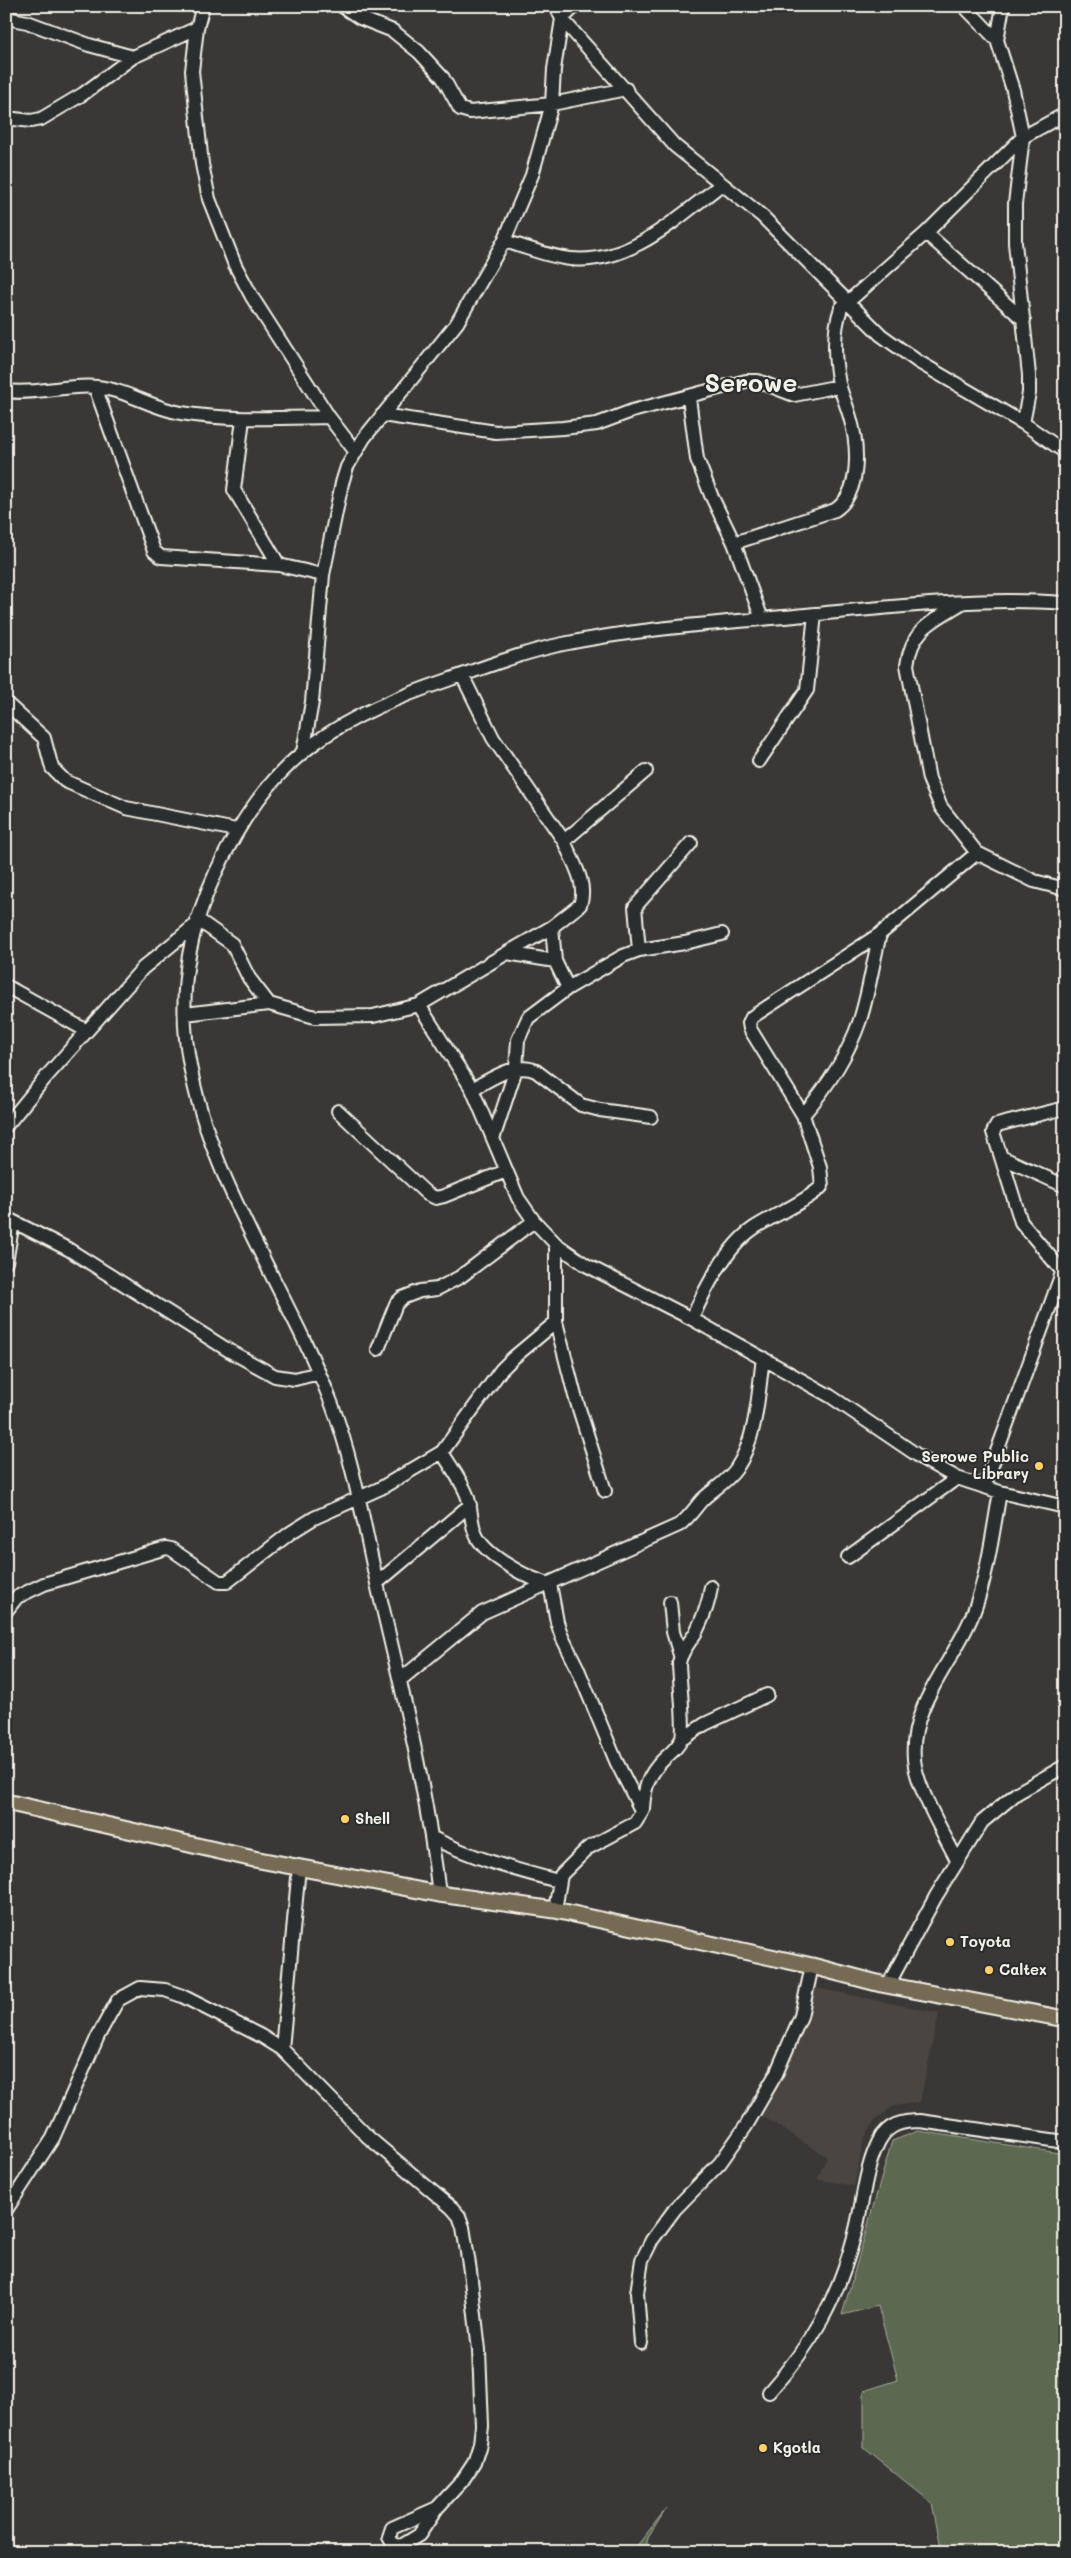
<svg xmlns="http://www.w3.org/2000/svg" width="1071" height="2558" font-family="Mali,sans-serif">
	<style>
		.built { fill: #4b4542 }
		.green { fill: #5b6850; stroke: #a8ac9c }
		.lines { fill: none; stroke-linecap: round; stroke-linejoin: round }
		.minor-casing { stroke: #f4f1e8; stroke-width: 16 }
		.major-casing { stroke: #f4f1e8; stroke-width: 19 }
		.minor { stroke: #2a2d2e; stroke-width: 12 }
		.major { stroke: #746b52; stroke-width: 15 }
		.poi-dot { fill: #ffd166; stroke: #2a2d2e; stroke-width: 2 }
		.labels { text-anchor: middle; stroke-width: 4; stroke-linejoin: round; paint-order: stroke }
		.poi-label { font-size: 15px; font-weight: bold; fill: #f4f1e8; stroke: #2a2d2e; text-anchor: start }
		.town-label { font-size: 25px; font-weight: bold; fill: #f4f1e8; stroke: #2a2d2e }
	</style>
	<rect width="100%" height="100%" fill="#393837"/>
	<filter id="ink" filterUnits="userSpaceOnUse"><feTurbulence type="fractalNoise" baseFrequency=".02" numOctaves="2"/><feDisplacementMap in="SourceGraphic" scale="10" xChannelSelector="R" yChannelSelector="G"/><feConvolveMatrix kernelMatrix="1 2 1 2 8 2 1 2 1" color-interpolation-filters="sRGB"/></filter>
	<g filter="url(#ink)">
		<path class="built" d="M816 1988 939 2013 920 2102 894 2106 875 2120 864 2138 854 2186 817 2179 827 2157 759 2114Z"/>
		<path class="green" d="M918 2131 1065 2154V2552H942L932 2503 864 2448V2391L898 2380 878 2306 842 2315 892 2141Z
			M666 2509 648 2538 645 2552H632Z"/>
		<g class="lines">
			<g class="minor-casing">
				<path id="minor" d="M203 6 197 28 192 71 202 164 209 199 235 265 252 297 329 417 355 451
					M342 6 360 18 393 31 419 52 443 78 460 109 470 112 552 104 626 89
					M556 6 562 19 675 146 762 216 881 335 917 361 1023 423 1065 452
					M964 6 997 40
					M1003 6 997 40 1013 90 1023 137 1015 204V243L1029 375V393L1023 423
					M6 18 27 22 89 45 133 57
					M6 118 31 121 41 119 83 94 133 57 197 28
					M926 233 1024 320
					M504 241C526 247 549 257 571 259 630 265 678 217 722 184
					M95 387 154 551 161 557 279 565 323 575
					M6 391C37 395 67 384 97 387 127 390 151 408 181 413 230 421 280 418 329 417
					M689 398 697 459 711 495 734 543 762 619
					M382 415 496 432 563 428 597 424 632 411 746 381H758L794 395 840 386
					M243 419 234 490 279 565
					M734 543 835 510C862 492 858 444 850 417 847 406 842 395 839 384 834 359 833 331 841 308L926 233 1023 137 1065 114
					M962 603C933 621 912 628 907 665L929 779 941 807 977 853 1034 881 1065 889
					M462 675 493 738 564 841
					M6 703 44 738 52 768 65 781 126 808 236 830
					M303 752 312 702 323 575 342 483 347 467 364 438 457 323 504 241 532 175 552 104 554 69 562 19 575 6
					M759 761 807 690 815 614
					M197 919 232 944 249 978 269 1004
					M552 927 555 961 568 988
					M639 950 635 907 691 843
					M507 953 552 927 580 905C588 883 572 861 564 841L646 771
					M6 986 87 1031
					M419 1005 472 1089 518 1198 534 1221 556 1244 586 1265 692 1319 830 1396 923 1459 957 1478 1000 1492 1065 1507
					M185 1014 269 1004 315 1017 373 1016 419 1005 507 953 555 961
					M472 1089C490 1080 516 1061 536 1071L581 1105 600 1110 651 1117
					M1065 1108 997 1125 993 1132 1001 1157 1065 1186
					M338 1111 427 1194 436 1198 444 1196 506 1171
					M803 1115C827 1087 848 1055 860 1020 869 992 873 962 880 934
					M6 1126 46 1077 143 968 193 927
					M494 1136 516 1069 518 1040 528 1018 568 988 623 956 639 950 685 943 722 934
					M1001 1157 1021 1222 1062 1271
					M6 1218 68 1249 228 1350 275 1376 295 1379 319 1373
					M6 1262 13 1222
					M692 1319C704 1290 727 1246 754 1228 772 1216 808 1201 822 1186L820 1167 803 1115 750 1029 749 1023 752 1017 880 934 977 853
					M556 1322 575 1396 605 1491
					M378 1349 396 1304 402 1298 420 1291 437 1289 460 1277 534 1221
					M442 1452C450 1466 461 1480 467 1495 472 1509 470 1524 477 1537 487 1556 529 1580 550 1584
					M984 1487 1065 1265
					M848 1557 957 1478
					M377 1583 470 1505
					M550 1584 557 1622 562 1637 577 1667 616 1761 642 1812 635 1823 588 1848 561 1875 555 1910
					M670 1602 673 1632 680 1655
					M6 1611 17 1597 44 1584 166 1548 171 1549 219 1582H227L290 1533 314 1518 381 1488 442 1452 501 1370 513 1358 556 1322V1244
					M400 1680 482 1613 679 1525C689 1518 694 1509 702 1500 712 1490 727 1482 736 1469 757 1438 758 1394 763 1358
					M682 1739 705 1724 767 1695
					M643 1809C644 1789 648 1775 663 1760 669 1754 677 1749 681 1740 686 1731 679 1677 679 1663 681 1651 690 1642 696 1632 703 1618 709 1603 711 1587
					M433 1838C472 1858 516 1870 558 1881
					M957 1860C944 1834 916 1787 914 1759 909 1704 956 1660 974 1611 988 1573 993 1531 1000 1492
					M439 1894C427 1791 402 1689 378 1588 364 1526 354 1462 331 1402 284 1281 201 1171 186 1039 180 979 191 926 216 872 239 823 267 779 312 745 352 715 401 696 448 680 485 667 524 652 563 644 635 629 710 624 783 617 876 609 971 596 1065 603
					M888 1985 936 1896 982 1822 1017 1793 1065 1766
					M282 2049 299 1867
					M6 2210 53 2138 98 2036 110 2014 118 2000 140 1988 165 1990 182 1996 261 2036 282 2049 368 2137 452 2208 459 2216 463 2227 470 2271 479 2350 482 2426 480 2444 474 2463 462 2481 437 2508 419 2535 401 2546 393 2544 389 2537 392 2528 437 2508
					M641 2343 637 2293 642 2260 652 2240 675 2209 720 2163 746 2126 776 2074 801 2016 812 1966
					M769 2392C813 2343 837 2300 854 2237 863 2206 864 2170 879 2141 888 2124 902 2121 920 2121L1065 2142"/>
			</g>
			<g class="major-casing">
				<path id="major" d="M6 1802 254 1859 439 1894 555 1910 812 1966 881 1984 1065 2019"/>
			</g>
			<use href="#minor" class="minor"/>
			<use href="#major" class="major"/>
		</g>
	</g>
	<g class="poi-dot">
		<circle cx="1039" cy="1466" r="5"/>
		<circle cx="345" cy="1819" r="5"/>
		<circle cx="950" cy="1942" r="5"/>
		<circle cx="989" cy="1970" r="5"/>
		<circle cx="763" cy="2448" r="5"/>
	</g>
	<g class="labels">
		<g class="poi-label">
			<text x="1029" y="1462" text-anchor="end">Serowe Public<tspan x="1029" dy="17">Library</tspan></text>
			<text x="355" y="1824">Shell</text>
			<text x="960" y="1947">Toyota</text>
			<text x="999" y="1975">Caltex</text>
			<text x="773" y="2453">Kgotla</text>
		</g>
		<g class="town-label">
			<text x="751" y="392">Serowe</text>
		</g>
	</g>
	<rect width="1071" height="2558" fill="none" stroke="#2a2d2e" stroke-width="25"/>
	<rect x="12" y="12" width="1046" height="2533" fill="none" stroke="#f4f1e8" stroke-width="2" filter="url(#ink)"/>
</svg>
